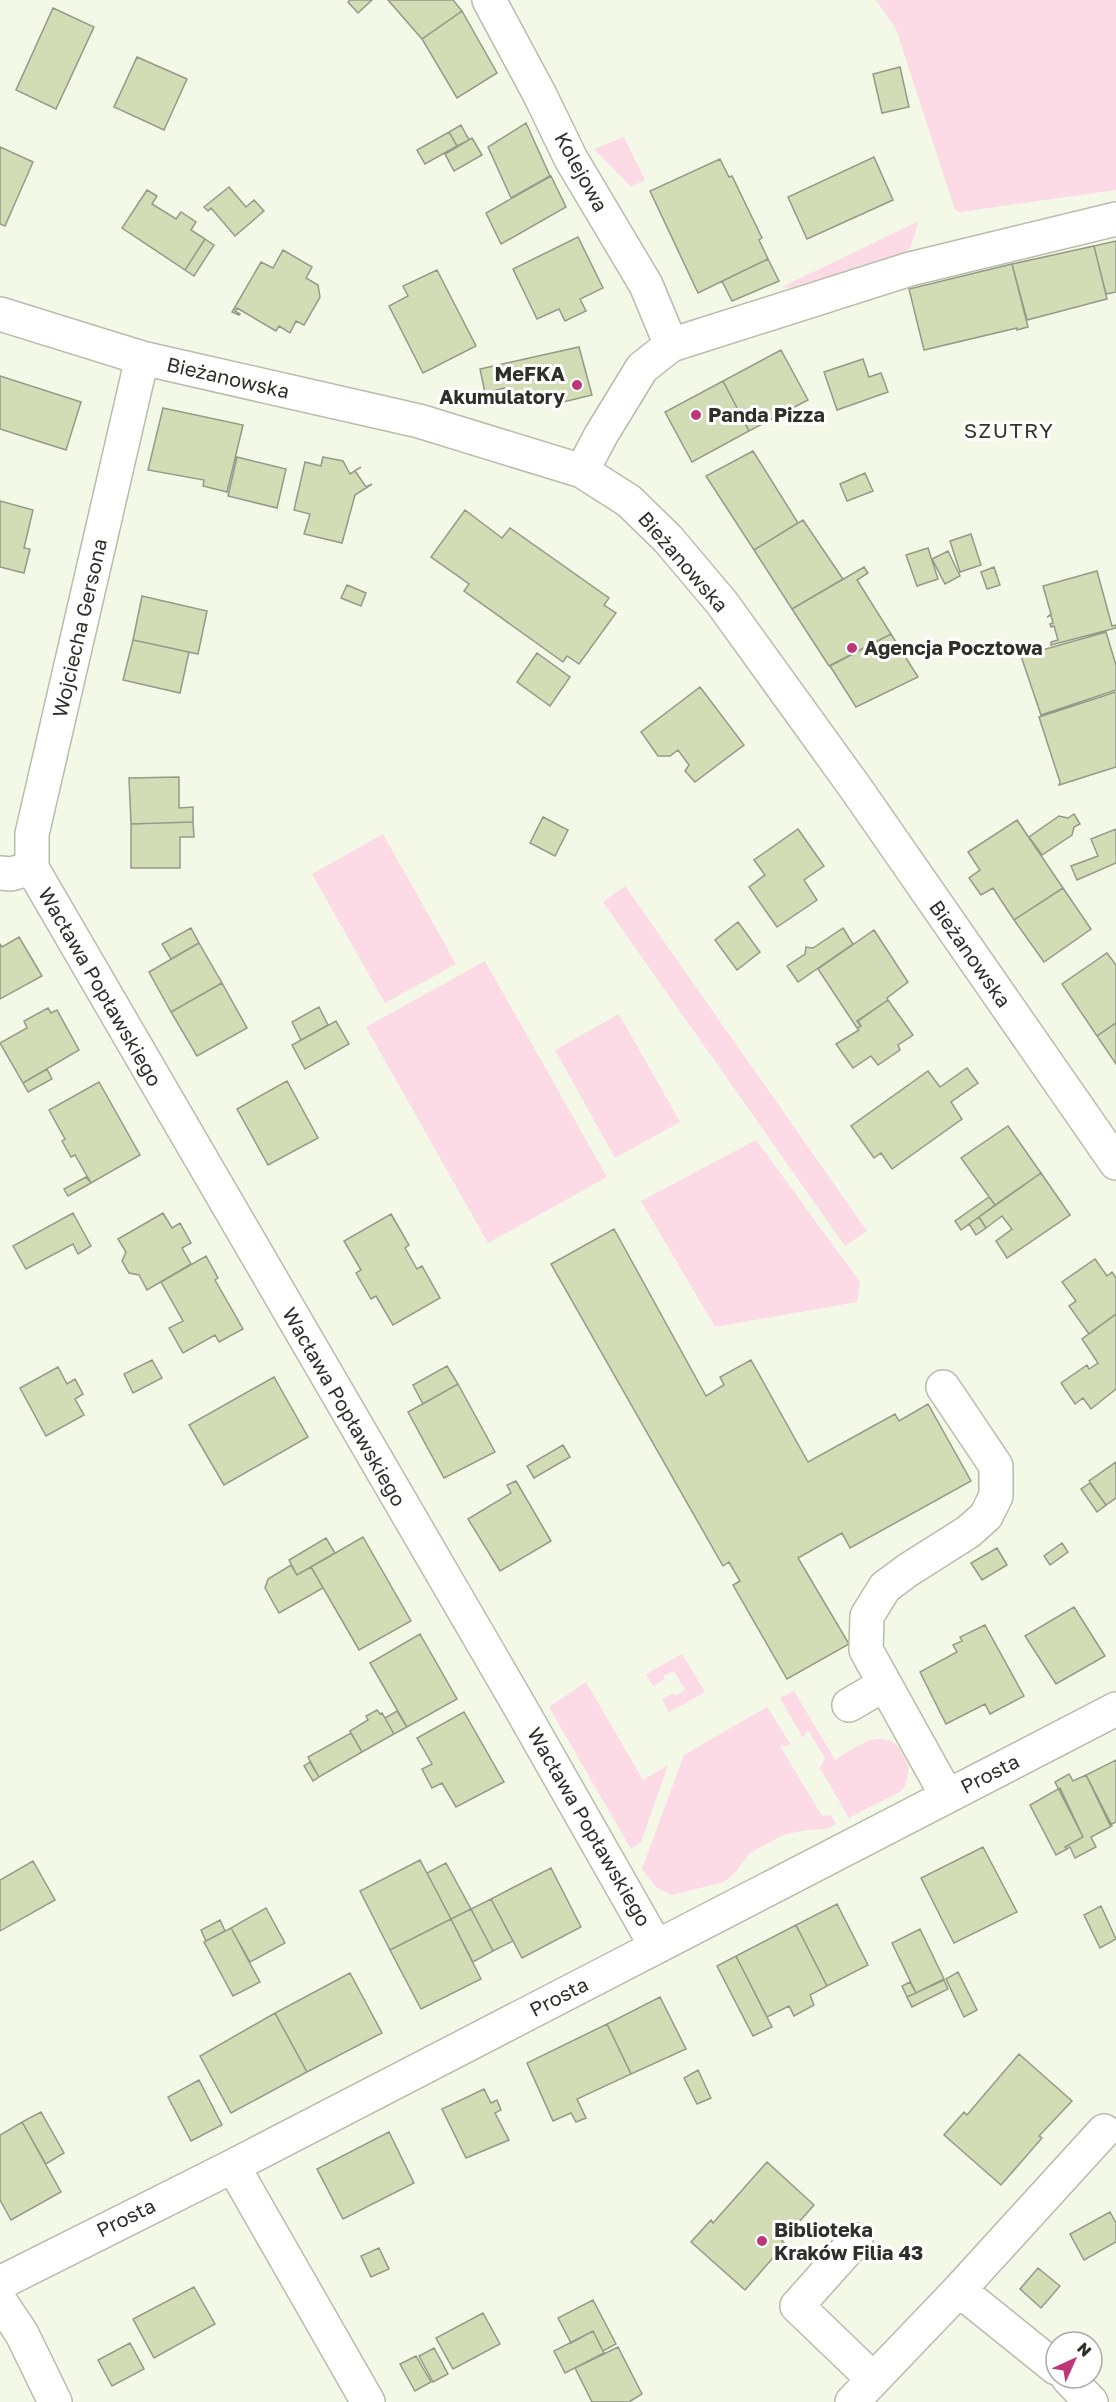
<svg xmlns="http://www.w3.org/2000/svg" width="1116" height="2402" font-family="'Golos Text',sans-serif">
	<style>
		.green { fill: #fcdae6 }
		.building { fill: #d2dcb5; stroke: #959a88; stroke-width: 1.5 }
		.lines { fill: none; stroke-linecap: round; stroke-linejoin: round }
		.minor-casing { stroke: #b8bdab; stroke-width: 36 }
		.minor { stroke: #fff; stroke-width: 33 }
		.poi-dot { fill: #bc3678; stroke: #fff; stroke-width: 2 }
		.labels { text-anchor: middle; stroke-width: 6; stroke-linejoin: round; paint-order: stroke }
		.street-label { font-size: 20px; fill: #2e3029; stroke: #fff }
		.poi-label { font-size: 20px; font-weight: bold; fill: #2e3029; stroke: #fff; text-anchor: start }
		.neighbourhood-label { font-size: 21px; letter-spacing: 1.5px; fill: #333728; stroke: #fff }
	</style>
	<rect width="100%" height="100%" fill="#f3f9e6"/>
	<path class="green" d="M876 0H1116V190L960 212 955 210 896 29Z
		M624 137 645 180 631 187 594 149Z
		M919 221 910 248 901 255 789 288 782 287Z
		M383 834 456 964 385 1003 312 874Z
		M625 886 867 1231 845 1246 603 902Z
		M485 961 607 1177 488 1243 366 1027Z
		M619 1014 680 1122 615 1158 555 1050Z
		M756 1140 860 1282 857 1302 715 1327 641 1201Z
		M682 1654 705 1692 669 1712 662 1700 673 1693 675 1696 685 1690 674 1671 663 1676 665 1679 653 1686 646 1674Z
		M586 1682 643 1780 668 1765 641 1842 631 1849 549 1707Z
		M794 1691 835 1760C851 1750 880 1726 898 1747 903 1753 906 1762 909 1768L905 1786 900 1792 849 1818 820 1768 825 1758 808 1730 803 1738 780 1698Z
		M767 1707 791 1745 780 1746 822 1816 831 1815 836 1824 826 1829 806 1830 783 1835 750 1853 735 1873 724 1882 672 1895 656 1887 642 1869 684 1755Z"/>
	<path class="building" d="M350 0H372L358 13 348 2Z
		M388 0H453L462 11 422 39Z
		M53 8 94 27 56 109 16 90Z
		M462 11 497 73 457 98 422 39Z
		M137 57 187 79 164 130 114 107Z
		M900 67 909 107 882 113 873 74Z
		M526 123 550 176 511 198 488 147Z
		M461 125 469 140 457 146 449 132Z
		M449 132 457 146 425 164 417 150Z
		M472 138 482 155 454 171 445 154Z
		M0 147 33 162 5 226 0 224Z
		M874 157 893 200 807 239 788 197Z
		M720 159 729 177 732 176 762 238 759 240 768 259 698 293 650 191Z
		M551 176 566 207 501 244 486 213Z
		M229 187 246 207 254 200 264 211 235 236 211 208 208 211 204 207Z
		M147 190 157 196 152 204 176 219 181 212 196 222 191 230 205 239 185 270 122 228Z
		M578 237 603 288 580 299 586 311 565 321 559 309 537 319 513 269Z
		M205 239 214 245 194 276 185 270Z
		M1116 241V292L1106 294 1094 246Z
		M1094 246 1107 299 1027 320 1012 264Z
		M283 250 312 267 306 278 318 285 320 297 304 325 296 321 290 333 279 326 276 331 237 308 235 311 240 314 239 315 232 312 261 262 273 268Z
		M768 259 779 281 732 301 722 281Z
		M1012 264 1028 327 1017 330V328L924 350 909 289Z
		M437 270 476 346 423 373 389 306 408 296 403 286Z
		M579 347 592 395 555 404 553 395 528 401 526 392 507 396 505 388 485 393 480 369Z
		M781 350 808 400 749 431 723 381Z
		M863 359 869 377 881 373 888 392 837 410 824 372Z
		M0 376 81 402 66 450 0 429Z
		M723 381 749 431 692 462 665 412Z
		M163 408 243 425 227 492 203 486 204 480 148 470Z
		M753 451 798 523 754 550 706 476Z
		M237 457 286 469 277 508 228 496Z
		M323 457 343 461 350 474 361 467 355 471 366 487 372 484 355 495 342 543 304 534 310 514 294 510 305 462 321 466Z
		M865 473 873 491 847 501 840 484Z
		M0 501 33 510 24 548 30 549 24 573 0 567Z
		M465 510 502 538 510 528 609 598 604 605 616 613 579 664 567 656 563 662 464 591 469 584 431 557Z
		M803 520 843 579 792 609 754 550Z
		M971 534 981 565 960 572 950 541Z
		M928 548 938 579 917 586 906 555Z
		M948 551 960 576 945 584 932 559Z
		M864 567 868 573 857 580 891 634 829 666 792 609Z
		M994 567 1000 585 987 589 981 572Z
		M1097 571 1112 626 1116 625V628L1051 645V642L1058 640 1054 626 1051 627 1050 624 1053 623 1051 615 1047 617 1051 614 1043 586Z
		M347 585 366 593 361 606 341 598Z
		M142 596 207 611 198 654 133 640Z
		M1106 632 1116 665V690L1041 715 1021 656Z
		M891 634 918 677 856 707 830 666Z
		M133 640 189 652 180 693 123 680Z
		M537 653 570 677 550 706 517 682Z
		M700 687 744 745 695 782 685 771 689 765 678 750 670 756H658L641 732Z
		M1116 692V767L1059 785 1060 782 1039 717Z
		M179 777V808L193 807V822L131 824 129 778Z
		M1074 814 1080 824 1074 827 1072 835 1042 855 1029 837 1059 816 1068 818Z
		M543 817 568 830 555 856 530 843Z
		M1017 820 1063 888 1014 920 993 888 981 895 969 878 980 870 968 852Z
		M193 822 194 837H180V868H131V824Z
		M798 829 824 866 804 880 817 900 777 927 749 887 765 875 754 860Z
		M1116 829V863L1077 880 1071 866 1098 856 1091 839Z
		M1063 888 1091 929 1044 962 1014 920Z
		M738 922 760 952 737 970 715 940Z
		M191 928 199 943 171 959 162 944Z
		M843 928 853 944 798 982 787 966 805 954 806 947 813 948Z
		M874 930 908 982 887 998 888 1000 857 1021 861 1026 857 1028 818 969Z
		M19 937 42 976 0 999V944L2 947Z
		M199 943 222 983 171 1012 149 972Z
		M1107 953 1116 965V1023L1097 1036 1062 984Z
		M222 983 247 1028 197 1056 171 1012Z
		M888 1000 913 1035 898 1045 900 1050 878 1065 871 1056 853 1068 836 1044 859 1030 857 1028 861 1026 858 1021Z
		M319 1007 328 1025 301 1040 292 1022Z
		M48 1008 51 1013 57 1010 79 1050 23 1083 0 1043 27 1028 24 1021Z
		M336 1021 349 1044 305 1069 292 1045Z
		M1116 1023V1064L1097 1036Z
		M967 1068 978 1083 951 1102 962 1119 892 1169 881 1153 874 1158 851 1126 928 1071 940 1087Z
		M47 1069 52 1079 28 1092 23 1083Z
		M287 1081 318 1138 268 1165 237 1109Z
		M99 1082 140 1155 91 1183 75 1155 71 1157 62 1141 65 1139 49 1110Z
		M1008 1126 1041 1173 995 1205 961 1158Z
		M1041 1173 1070 1215 1007 1258 996 1241 1012 1229 1002 1216 986 1228 979 1217Z
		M86 1177 91 1183 68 1196 64 1189Z
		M989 1197 995 1205 961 1230 955 1221Z
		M73 1213 91 1246 78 1254 73 1244 26 1269 13 1246Z
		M163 1213 172 1228 180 1223 191 1243 182 1248 191 1264 147 1290 139 1275 129 1273 122 1261 126 1252 118 1239Z
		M391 1214 409 1245 405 1248 417 1269 422 1266 440 1298 393 1325 376 1296 371 1299 356 1273 361 1270 344 1241Z
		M979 1217 986 1228 976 1235 969 1224Z
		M614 1229 706 1396 724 1385 720 1377 751 1360 808 1462 895 1414 899 1421 928 1404 971 1481 850 1548 842 1533 798 1558 849 1644 787 1679 733 1585 740 1581 729 1562 723 1566 551 1264Z
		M206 1256 218 1278 215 1280 243 1329 219 1342 215 1335 183 1353 169 1328 183 1321 161 1282Z
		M1095 1259 1107 1276 1112 1272 1116 1278V1314L1089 1334 1069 1306 1076 1301 1062 1282Z
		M1116 1314V1389L1091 1409 1083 1398 1075 1404 1061 1383 1087 1365 1089 1369 1098 1363 1082 1339Z
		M152 1360 162 1378 133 1393 124 1374Z
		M447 1366 458 1384 423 1404 413 1385Z
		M58 1367 67 1384 75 1379 83 1394 75 1399 84 1415 46 1436 20 1388Z
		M274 1377 308 1437 224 1485 189 1425Z
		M458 1384 495 1452 444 1478 408 1412Z
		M563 1445 570 1457 534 1478 527 1466Z
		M1116 1462V1498L1106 1505 1089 1481Z
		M516 1481 551 1541 500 1571 468 1519 511 1493 507 1485Z
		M1090 1483 1106 1505 1097 1512 1081 1489Z
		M363 1537 411 1621 359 1650 311 1567Z
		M326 1538 335 1553 297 1575 289 1560Z
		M1062 1543 1068 1552 1050 1565 1044 1556Z
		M997 1548 1007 1565 982 1580 971 1563Z
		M291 1565 297 1575 311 1567 323 1588 279 1613 265 1588 268 1579Z
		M1074 1607 1105 1656 1056 1684 1025 1636Z
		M985 1625 1024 1696 990 1714 985 1704 946 1724 920 1672 957 1652 953 1645 962 1641 960 1637Z
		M420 1634 457 1699 407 1727 370 1663Z
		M377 1710 380 1714 382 1713 394 1734 362 1752 350 1731 368 1720 366 1716Z
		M397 1711 407 1727 394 1734 385 1718Z
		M464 1712 504 1782 456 1807 442 1783 432 1788 422 1769 432 1764 417 1738Z
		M351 1733 362 1752 319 1777 308 1757Z
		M1116 1760V1822L1110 1825 1086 1775Z
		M310 1762 319 1777 313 1781 304 1766Z
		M1069 1774 1073 1781 1086 1775 1112 1826 1091 1837 1096 1847 1075 1858 1070 1847 1067 1849 1065 1847 1083 1837 1055 1782Z
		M1060 1788 1083 1837 1065 1847 1067 1849 1056 1855 1030 1805Z
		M983 1847 1017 1912 954 1943 921 1878Z
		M420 1860 451 1919 390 1950 360 1891Z
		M33 1861 55 1900 0 1931V1880Z
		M446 1863 471 1909 451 1919 427 1873Z
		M551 1868 581 1927 522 1958 491 1899Z
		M491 1899 513 1941 493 1951 471 1909Z
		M837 1904 868 1965 827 1986 796 1925Z
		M1101 1906 1116 1939 1100 1948 1084 1915Z
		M266 1908 285 1943 250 1962 231 1928Z
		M471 1909 493 1951 473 1962 451 1919Z
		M451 1919 481 1979 421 2009 390 1950Z
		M220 1920 225 1931 206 1941 201 1930Z
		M796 1925 827 1986 810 1995 814 2005 794 2016 789 2006 767 2017 736 1956Z
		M231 1928 260 1982 233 1996 204 1942Z
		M920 1929 944 1979 916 1993 892 1943Z
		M736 1956 772 2027 753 2036 717 1966Z
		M958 1972 977 2010 964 2017 946 1979Z
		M350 1973 382 2033 307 2072 275 2013Z
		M944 1980 948 1989 912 2007 907 1997Z
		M910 1982 916 1993 907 1997 902 1986Z
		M660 1997 686 2049 631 2074 607 2024Z
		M275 2013 307 2072 231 2113 200 2056Z
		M607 2024 631 2074 577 2099 586 2118 576 2122 571 2113 553 2121 527 2063Z
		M1019 2054 1072 2101 1039 2136 1042 2138 1001 2185 944 2135 964 2112 967 2115Z
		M698 2070 711 2098 697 2104 684 2078Z
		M199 2080 222 2125 191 2141 168 2097Z
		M484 2089 491 2103 497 2100 501 2110 495 2113 509 2140 466 2158 442 2109Z
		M41 2112 64 2153 46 2164 22 2122Z
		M22 2122 61 2192 11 2220 0 2200V2135Z
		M389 2132 414 2183 343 2219 317 2169Z
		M767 2162 814 2205 782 2241 785 2244 745 2290 691 2242 711 2220 713 2223Z
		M1110 2212 1116 2223V2242L1084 2260 1070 2234Z
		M379 2248 389 2269 371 2277 361 2256Z
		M1038 2268 1060 2286 1041 2308 1020 2289Z
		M194 2287 215 2324 154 2358 133 2319Z
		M593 2300 616 2344 603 2351 593 2331 571 2343 558 2318Z
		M483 2313 500 2344 453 2369 436 2338Z
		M593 2331 604 2353 565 2373 554 2351Z
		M130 2343 144 2369 112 2386 98 2360Z
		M618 2347 642 2394 629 2402H592L575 2368Z
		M434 2348 448 2374 433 2382 419 2356Z
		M416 2356 431 2382 415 2391 400 2364Z"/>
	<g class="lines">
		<g class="minor-casing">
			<path id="minor" d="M489 0 540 95 571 159 646 285 671 345
				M0 314 142 358 419 421 582 471 629 501 668 539 722 603 857 790 1116 1163
				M582 471 601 435 642 368 671 345 910 269 1116 219
				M32 868 516 1700 656 1946
				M32 868V834L142 358
				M0 873 11 874 32 868
				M943 1387 996 1466V1496L986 1516 968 1532 908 1570 885 1587 867 1616 866 1650 947 1796
				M849 1705 885 1684
				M233 2166 368 2402
				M856 2240 797 2306 873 2379
				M0 2283 233 2166 1116 1709
				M959 2290 1104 2131
				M0 2301 22 2334 55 2402
				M1068 2378 1091 2402
				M852 2402 959 2290 1056 2368"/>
		</g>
		<use href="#minor" class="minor"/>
	</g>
	<g class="poi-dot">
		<circle cx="577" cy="385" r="6"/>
		<circle cx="696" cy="415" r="6"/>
		<circle cx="852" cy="648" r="6"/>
		<circle cx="762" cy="2241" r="6"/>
	</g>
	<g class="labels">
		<g class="street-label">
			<text transform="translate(581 172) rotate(61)" y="7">Kolejowa</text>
			<text transform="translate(228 378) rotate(13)" y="7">Bieżanowska</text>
			<text transform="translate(683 562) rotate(49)" y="7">Bieżanowska</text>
			<text transform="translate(80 628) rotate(-77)" y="7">Wojciecha Gersona</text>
			<text transform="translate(970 954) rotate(55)" y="7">Bieżanowska</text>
			<text transform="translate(100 987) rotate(60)" y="7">Wacława Popławskiego</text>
			<text transform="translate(344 1407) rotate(60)" y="7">Wacława Popławskiego</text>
			<text transform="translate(990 1774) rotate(-27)" y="7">Prosta</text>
			<text transform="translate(589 1827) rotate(60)" y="7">Wacława Popławskiego</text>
			<text transform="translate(559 1997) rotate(-27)" y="7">Prosta</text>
			<text transform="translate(126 2218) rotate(-26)" y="7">Prosta</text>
		</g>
		<g class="poi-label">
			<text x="565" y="381" text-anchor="end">MeFKA<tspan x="565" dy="23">Akumulatory</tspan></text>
			<text x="708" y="422">Panda Pizza</text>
			<text x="864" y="655">Agencja Pocztowa</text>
			<text x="774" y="2237">Biblioteka<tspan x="774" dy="23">Kraków Filia 43</tspan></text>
		</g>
		<g class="neighbourhood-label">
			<text x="1009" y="438">SZUTRY</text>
		</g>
	</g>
	<g transform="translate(1074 2360) rotate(45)"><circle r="28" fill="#ffffff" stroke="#abaca9" stroke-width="1.5"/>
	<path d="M0-4.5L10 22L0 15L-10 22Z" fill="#bc3678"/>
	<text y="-9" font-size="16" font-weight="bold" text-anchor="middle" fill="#2e3029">N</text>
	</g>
</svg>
